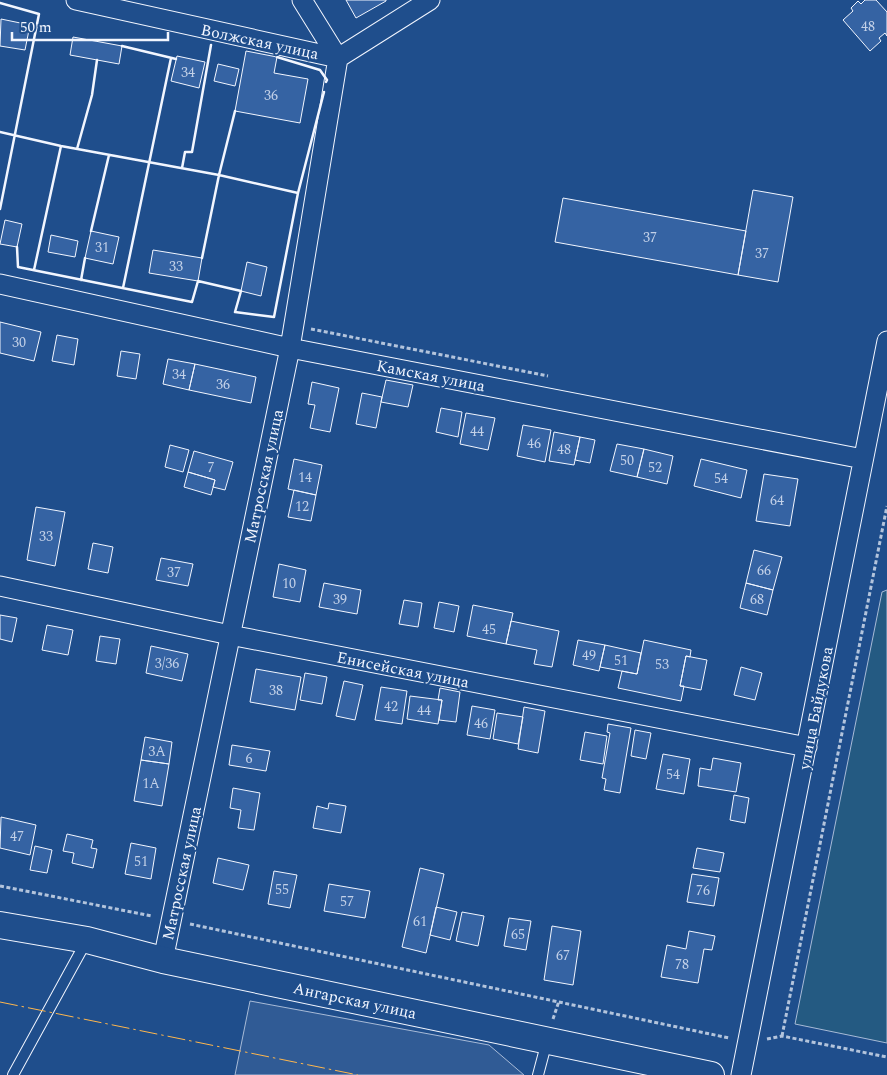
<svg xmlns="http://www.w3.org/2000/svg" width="887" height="1075" font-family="Spectral,serif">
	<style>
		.green { fill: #245a82; stroke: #a8bbd7 }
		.parking { fill: #305b95; stroke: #a8bbd7 }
		.building { fill: #3563a3; stroke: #f2f6ff }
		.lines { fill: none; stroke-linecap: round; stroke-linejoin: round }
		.service-casing { stroke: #f2f6ff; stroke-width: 12 }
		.minor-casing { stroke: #f2f6ff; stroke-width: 21 }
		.secondary-casing { stroke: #f2f6ff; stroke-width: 28 }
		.path { stroke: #b3c4dc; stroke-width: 3; stroke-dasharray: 4 2.5; stroke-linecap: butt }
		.service { stroke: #1f4e8c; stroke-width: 10 }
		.minor { stroke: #1f4e8c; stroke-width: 19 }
		.secondary { stroke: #1f4e8c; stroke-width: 26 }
		.wall { stroke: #f2f6ff; stroke-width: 2.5 }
		.power { stroke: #ffb74d; stroke-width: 1; stroke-dasharray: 18 4 2.5 4; stroke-linecap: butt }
		.labels { text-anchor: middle; stroke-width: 4; stroke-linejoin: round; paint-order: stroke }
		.number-label { font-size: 14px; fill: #c3d1e8 }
		.street-label { font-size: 16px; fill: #f2f6ff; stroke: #1f4e8c }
	</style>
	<rect width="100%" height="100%" fill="#1f4e8c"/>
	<path class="green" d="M887 590V1043L795 1024 882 592Z"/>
	<path class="parking" d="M250 1001 489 1045 524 1075H235Z"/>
	<path class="building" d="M346 0H386V1L356 18Z
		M865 0H876L887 12V36L885 33 879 38 881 41 870 51 843 20 853 11 851 8 858 1 861 4Z
		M1 19 30 25 25 50 0 46Z
		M73 37 122 46 119 64 70 55Z
		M246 51 277 57 274 73 308 79 300 123 235 111Z
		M177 56 205 62 199 88 171 81Z
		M218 64 239 69 235 86 214 81Z
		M753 190 793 197 778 282 738 275Z
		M563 198 746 231 738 275 555 242Z
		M5 220 22 224 17 247 0 244Z
		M91 231 119 237 113 264 85 258Z
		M51 235 78 241 75 257 48 252Z
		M153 250 202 258 198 281 149 273Z
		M247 262 267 267 261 296 241 291Z
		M0 322 41 332 34 361 0 353Z
		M57 335 78 339 74 365 52 361Z
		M121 351 140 354 136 379 117 376Z
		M168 359 195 364 189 390 163 384Z
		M195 364 256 377 251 403 189 390Z
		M386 380 413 385 408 407 381 402Z
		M312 382 339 388 330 432 310 428 315 405 308 404Z
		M362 393 382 397 376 428 356 424Z
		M441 408 462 412 458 437 436 432Z
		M466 413 495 418 488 450 460 444Z
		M523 425 551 430 545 462 517 456Z
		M554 432 580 437 574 465 549 461Z
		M580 437 595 440 590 463 575 460Z
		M617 444 644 449 637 477 610 471Z
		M170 445 189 450 183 472 165 467Z
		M644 449 673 456 667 484 637 477Z
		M194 451 233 462 225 490 213 487 215 480 188 472Z
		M294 459 322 465 316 495 288 489Z
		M701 459 747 470 741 498 694 486Z
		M188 472 215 480 211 495 184 487Z
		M764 474 798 479 790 526 756 521Z
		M294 490 316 495 311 521 288 517Z
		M36 507 65 512 55 566 27 560Z
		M93 543 113 547 108 573 88 569Z
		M754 550 782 557 773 590 746 583Z
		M161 558 193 564 188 586 156 580Z
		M279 564 306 570 300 602 273 597Z
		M324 583 361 590 357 614 319 607Z
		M746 583 773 590 767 615 740 608Z
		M404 600 422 603 418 627 399 624Z
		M439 602 459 606 454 632 434 628Z
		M473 605 513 613 506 644 467 636Z
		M0 615 17 618 12 642 0 639Z
		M511 621 559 631 552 667 534 664 537 650 506 644Z
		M47 625 73 630 68 655 42 650Z
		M100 636 120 639 116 664 96 661Z
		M578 640 605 645 599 671 573 665Z
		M644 640 691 650 690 657 686 656 680 686H684L681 701 618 688 622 671 637 674Z
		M605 645 641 653 637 674 600 667Z
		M151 646 188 654 182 681 146 673Z
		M686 656 707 660 701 690 680 686Z
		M741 667 762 673 755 700 734 695Z
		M256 669 301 677 295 710 250 702Z
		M305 673 327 677 322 704 300 700Z
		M344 681 363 685 355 720 336 716Z
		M381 687 407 691 402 724 375 720Z
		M440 688 460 692 456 722 439 720 442 700H438Z
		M410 696 442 700 438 724 407 719Z
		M472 706 495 710 490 739 467 735Z
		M524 707 545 711 538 753 518 749Z
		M497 713 523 717 518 744 493 739Z
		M608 724 631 728 620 793 604 790 606 779 602 778 610 733 607 732Z
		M635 730 651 733 646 759 631 756Z
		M585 732 607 736 603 764 580 760Z
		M145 737 172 742 169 764 141 760Z
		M232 745 270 751 266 771 229 765Z
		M663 754 690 759 684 794 656 789Z
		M713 758 741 763 736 792 698 786 700 768 711 770Z
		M141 760 169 764 162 806 134 801Z
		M233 788 260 793 254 830 238 828 241 810 230 808Z
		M734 795 749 798 745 823 730 820Z
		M329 803 346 806 341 833 313 828 317 806 328 809Z
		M1 817 36 825 30 855 0 848Z
		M67 834 93 840 91 848 97 849 93 868 72 863 74 853 63 851Z
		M131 843 156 848 151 879 125 874Z
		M35 846 52 850 47 873 30 870Z
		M697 848 724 853 720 872 693 868Z
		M218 858 249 865 243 890 213 883Z
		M420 868 444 874 426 953 402 947Z
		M274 871 297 875 290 908 268 904Z
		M692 874 719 878 714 906 687 902Z
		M329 884 370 891 365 918 324 911Z
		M436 907 457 912 450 940 430 935Z
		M462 912 484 916 478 946 456 941Z
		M509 918 531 921 526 950 504 946Z
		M552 926 581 931 573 985 544 980Z
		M689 931 715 936 712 950 704 949 698 983 661 977 667 945 686 949Z"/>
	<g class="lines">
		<g class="service-casing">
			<path id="service" d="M13 1075 87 940
				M538 1075 547 1041"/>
		</g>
		<g class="minor-casing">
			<path id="minor" d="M76 0 338 58 430 0
				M0 284 290 348 863 459
				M0 586 230 635 807 747
				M163 960 290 348 338 58 302 0
				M741 1075 887 341"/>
		</g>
		<g class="secondary-casing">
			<path id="secondary" d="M0 925 87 940 163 960 711 1075"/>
		</g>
		<path class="path" d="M311 329 548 376
			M0 886 152 916
			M190 924 729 1038
			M553 1019 559 1001
			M782 1036 887 506
			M767 1039 782 1036 887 1057"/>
		<use href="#service" class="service"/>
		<use href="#minor" class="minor"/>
		<use href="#secondary" class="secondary"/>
		<path class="wall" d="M0 3 39 14 0 209
			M122 46 176 59
			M277 57 320 70 327 80 326 82
			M0 132 61 146 219 175 298 193
			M77 149 92 95 97 60
			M182 168 185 152H192L211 45
			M91 231 109 155
			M17 247 18 267 192 302 198 281 241 291 235 312 274 317 298 193 324 92
			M202 258 219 175 235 111
			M34 270 61 146
			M81 280 85 258
			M123 288 171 58"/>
		<path class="power" d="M0 1002 358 1075"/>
	</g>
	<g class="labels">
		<g class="number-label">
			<text x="868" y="31">48</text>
			<text x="188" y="77">34</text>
			<text x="271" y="100">36</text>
			<text x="650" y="242">37</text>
			<text x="102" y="252">31</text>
			<text x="762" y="258">37</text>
			<text x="176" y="271">33</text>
			<text x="19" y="347">30</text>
			<text x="179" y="379">34</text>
			<text x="223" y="389">36</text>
			<text x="477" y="436">44</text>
			<text x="534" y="448">46</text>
			<text x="564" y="454">48</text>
			<text x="627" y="465">50</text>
			<text x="211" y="472">7</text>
			<text x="655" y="472">52</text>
			<text x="305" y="482">14</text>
			<text x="721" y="483">54</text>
			<text x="777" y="505">64</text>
			<text x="302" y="511">12</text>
			<text x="46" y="541">33</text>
			<text x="764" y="575">66</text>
			<text x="174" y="577">37</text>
			<text x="289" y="588">10</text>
			<text x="340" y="604">39</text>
			<text x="757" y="604">68</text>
			<text x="489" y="634">45</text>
			<text x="589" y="660">49</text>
			<text x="621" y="665">51</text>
			<text x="167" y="668">3/36</text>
			<text x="662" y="669">53</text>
			<text x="276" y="695">38</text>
			<text x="391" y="711">42</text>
			<text x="424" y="715">44</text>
			<text x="481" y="728">46</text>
			<text x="157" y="756">3А</text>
			<text x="249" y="763">6</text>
			<text x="673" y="779">54</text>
			<text x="151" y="788">1А</text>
			<text x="17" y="841">47</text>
			<text x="141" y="866">51</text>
			<text x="282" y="894">55</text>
			<text x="703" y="895">76</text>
			<text x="347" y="906">57</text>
			<text x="420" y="926">61</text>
			<text x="518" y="939">65</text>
			<text x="563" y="960">67</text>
			<text x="682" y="969">78</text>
		</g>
		<g class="street-label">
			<text transform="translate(260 41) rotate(12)" y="6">Волжская улица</text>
			<text transform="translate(431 375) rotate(11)" y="6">Камская улица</text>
			<text transform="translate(263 476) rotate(-78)" y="6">Матросская улица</text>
			<text transform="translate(403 669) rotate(11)" y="6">Енисейская улица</text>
			<text transform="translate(815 708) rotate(-79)" y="6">улица Байдукова</text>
			<text transform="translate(181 873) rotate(-78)" y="6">Матросская улица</text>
			<text transform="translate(355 1000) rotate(12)" y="6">Ангарская улица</text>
		</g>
	</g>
	<path d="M12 32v8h156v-8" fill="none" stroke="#f2f6ff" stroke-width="2.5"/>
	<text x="20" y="32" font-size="15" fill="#f2f6ff" stroke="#1f4e8c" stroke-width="4" paint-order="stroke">50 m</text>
</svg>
